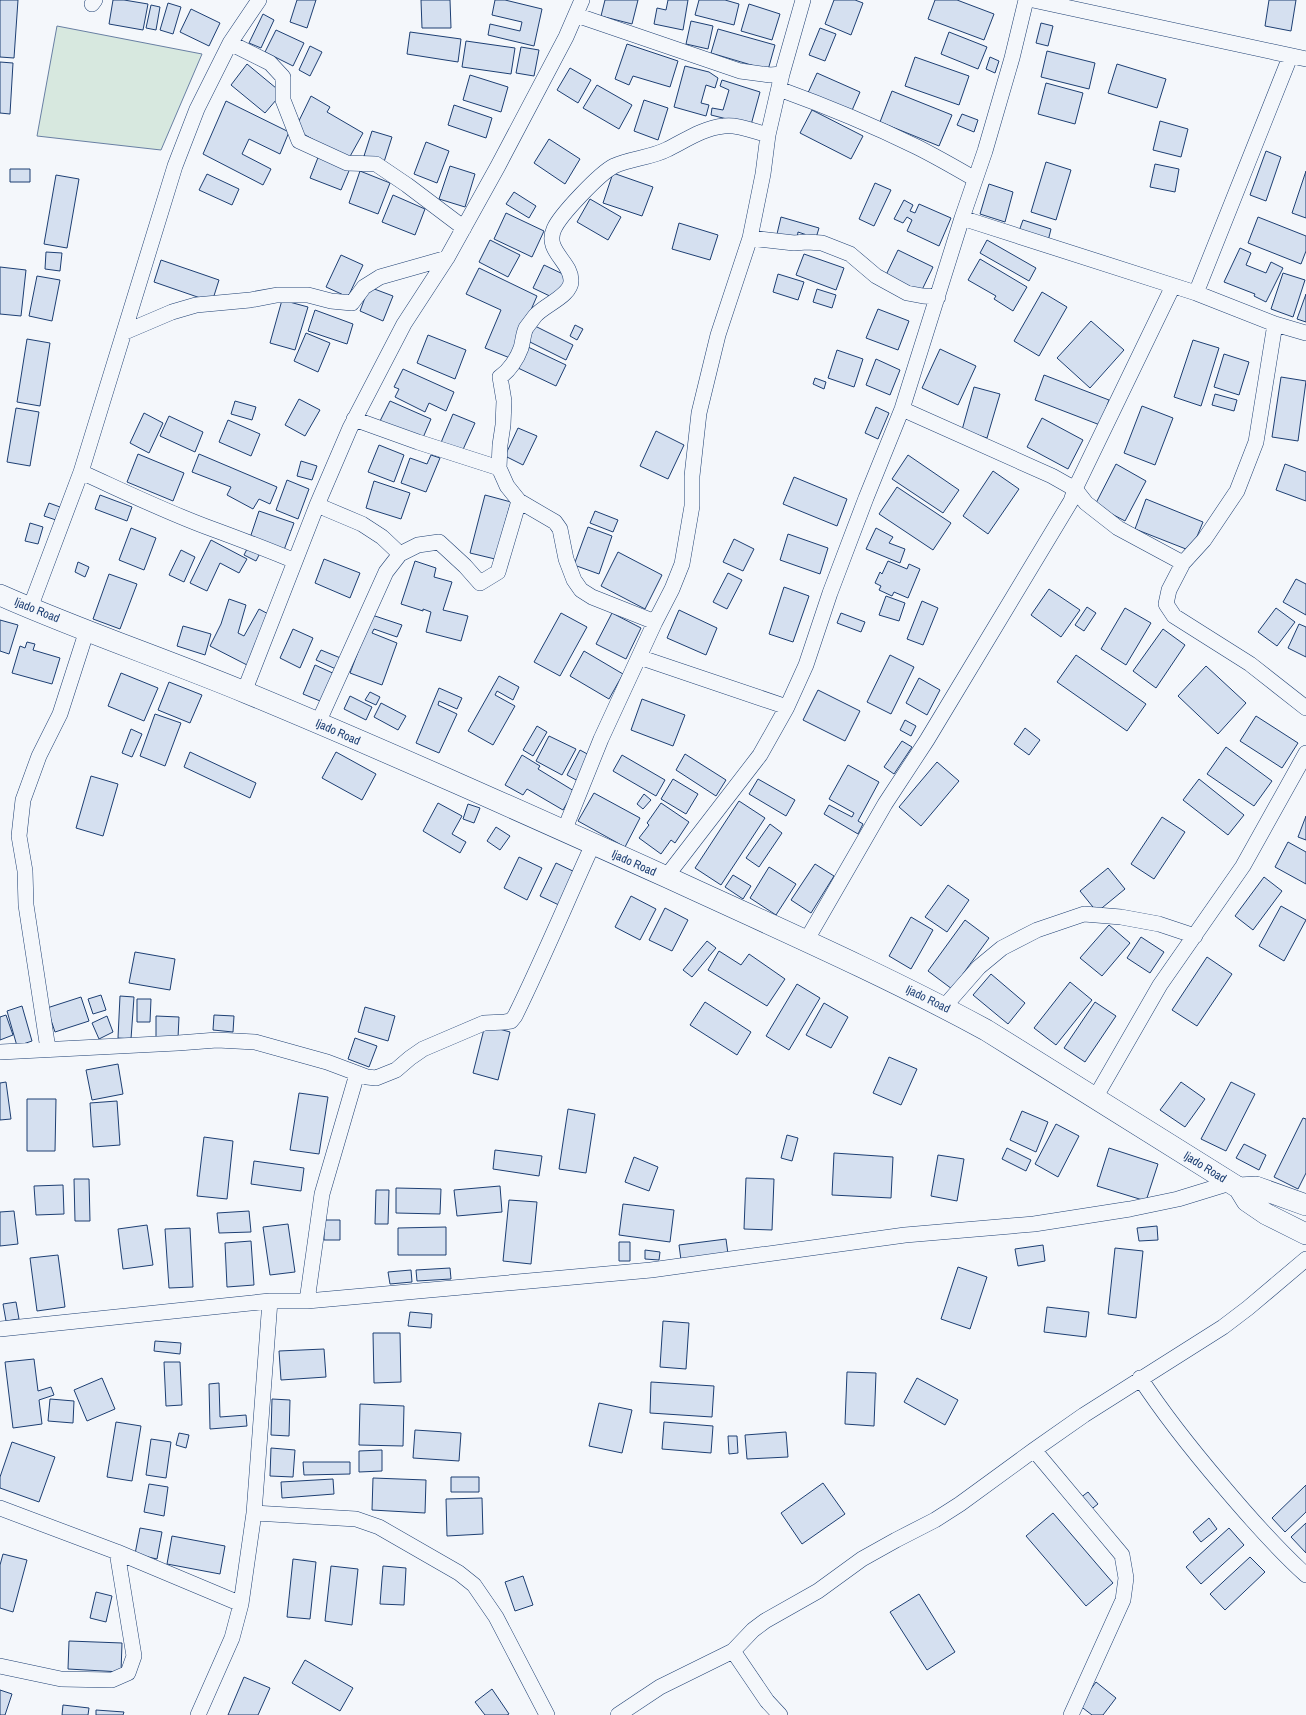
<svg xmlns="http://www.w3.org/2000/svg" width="1306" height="1715" font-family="'Archivo Narrow',sans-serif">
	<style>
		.green { fill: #d7e8df; stroke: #687fa3 }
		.building { fill: #d5e0f0; stroke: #1d3f73 }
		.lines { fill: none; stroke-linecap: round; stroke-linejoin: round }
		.street-casing { stroke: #1d3f73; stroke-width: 16 }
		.secondary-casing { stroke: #1d3f73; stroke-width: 22 }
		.street { stroke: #f4f7fb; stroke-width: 15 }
		.secondary { stroke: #f4f7fb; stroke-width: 21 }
		.labels { text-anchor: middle; stroke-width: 3; stroke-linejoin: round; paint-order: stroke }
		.street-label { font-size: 12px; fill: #1d3f73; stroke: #f4f7fb }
	</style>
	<rect width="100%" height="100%" fill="#f4f7fb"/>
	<path class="green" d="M57 26 202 54 161 150 37 136Z"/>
	<path class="building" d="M0 0H18L14 58 0 57Z
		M113 0H124L148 4 143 30 109 24Z
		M297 0H316L307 28 290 22Z
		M421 0H450L451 28H422Z
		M495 0H505L542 9 534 46 488 35 490 24 520 31 522 22 492 15Z
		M605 0H638L632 24 601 16Z
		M668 0H688L683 30 654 24 657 8 666 10Z
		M699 0H725L739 4 734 25 695 15Z
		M834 0H855L863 3 851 35 825 24Z
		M935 0H957L994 14 984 40 928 19Z
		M1269 0H1296L1291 31 1265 26Z
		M168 3 181 7 173 34 160 30Z
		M749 4 780 14 772 40 741 31Z
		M151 5 160 7 156 30 146 28Z
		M191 9 220 23 209 46 180 32Z
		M263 14 274 20 261 48 249 43Z
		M691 21 713 26 708 49 686 44Z
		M1041 23 1053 26 1048 46 1036 43Z
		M820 28 836 34 825 61 809 55Z
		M718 29 775 45 768 70 711 53Z
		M276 30 304 43 293 66 265 52Z
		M410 32 461 39 458 62 407 54Z
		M949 32 987 47 978 69 941 54Z
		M466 41 515 48 511 74 462 67Z
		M627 44 678 61 670 87 633 76 629 85 615 79Z
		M310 46 322 52 310 76 299 70Z
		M521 47 539 50 534 76 516 73Z
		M1047 51 1095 63 1089 89 1041 77Z
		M915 57 969 76 959 105 905 86Z
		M990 57 999 61 995 73 986 69Z
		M0 62 13 63 10 114 0 113Z
		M247 64 282 93 265 113 231 85Z
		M1117 64 1166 79 1157 108 1108 93Z
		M685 66 709 72 718 78 715 88 706 85 701 103 709 105 706 116 674 107Z
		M570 68 591 80 578 103 557 90Z
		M817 73 860 92 850 115 807 95Z
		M470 75 508 87 501 112 463 100Z
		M722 80 760 92 751 125 711 115 712 108 723 110 729 90 720 86Z
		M1046 83 1083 93 1075 124 1038 114Z
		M597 85 632 105 619 129 583 108Z
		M892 91 952 115 939 146 880 122Z
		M311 96 330 107 327 112 363 133 348 160 295 129Z
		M644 100 668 108 658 140 634 131Z
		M226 101 289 132 280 154 249 139 242 154 271 169 263 185 203 154Z
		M454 105 492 118 486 138 448 125Z
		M812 110 863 136 851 159 800 133Z
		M962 114 978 120 974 132 957 125Z
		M1160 121 1188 129 1181 157 1153 150Z
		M372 131 392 137 384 162 364 156Z
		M549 139 580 159 565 184 534 163Z
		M426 142 449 151 437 183 414 174Z
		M1266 151 1281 157 1266 201 1250 195Z
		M319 155 351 166 341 190 310 178Z
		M1046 162 1071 170 1056 220 1031 212Z
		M1155 164 1179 169 1175 192 1150 187Z
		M450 166 475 174 465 207 439 199Z
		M10 169H30V182H10Z
		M360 171 390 183 378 214 349 203Z
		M1306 171V218L1292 213Z
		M613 173 653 187 642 216 603 203Z
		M207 174 239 189 232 205 199 190Z
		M56 175 79 179 67 248 44 244Z
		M875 183 891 190 874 226 859 219Z
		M989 184 1013 192 1005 222 980 214Z
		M514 192 536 206 529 218 506 204Z
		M393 195 425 209 415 235 382 222Z
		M590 199 621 217 608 240 577 222Z
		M904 200 913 205 910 211 915 213 919 204 951 218 939 246 907 231 912 220 907 217 903 223 894 219Z
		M506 213 544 231 532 257 494 239Z
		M781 217 819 228 816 238 798 232 797 239 777 234Z
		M1258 217 1306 236V251L1301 264 1248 243Z
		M1023 220 1051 229 1048 241 1019 231Z
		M679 223 718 235 710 260 672 249Z
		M490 240 520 255 508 277 479 262Z
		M987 240 1036 268 1029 281 980 253Z
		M1240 248 1251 253 1246 265 1266 273 1271 262 1283 268 1266 302 1254 296 1255 294 1224 282Z
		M898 250 933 267 921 292 886 275Z
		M46 252 62 253 60 271 45 269Z
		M804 254 844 268 836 290 796 275Z
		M341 255 363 265 348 297 326 287Z
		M980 259 1027 287 1013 311 994 299 996 296 968 280Z
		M161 260 219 280 212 302 154 282Z
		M544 265 567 276 556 299 533 288Z
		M0 267 26 270 21 316 0 314Z
		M479 268 537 296 510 358 485 348 501 310 466 294Z
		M1283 273 1305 280 1293 317 1271 309Z
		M778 274 804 282 798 300 773 292Z
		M37 276 60 280 52 321 29 316Z
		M369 287 393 296 383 321 360 311Z
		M817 289 836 295 832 308 813 302Z
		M1042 292 1067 307 1039 356 1014 341Z
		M1306 294V322L1297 319Z
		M282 300 308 307 295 350 270 343Z
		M878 309 909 321 898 350 866 338Z
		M315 310 353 324 347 344 308 331Z
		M1091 321 1124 350 1090 388 1057 358Z
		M575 325 583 329 577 340 570 336Z
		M535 326 573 345 566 360 528 341Z
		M306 333 330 343 318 372 294 361Z
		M428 335 466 350 455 379 417 363Z
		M27 339 50 343 40 406 17 402Z
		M1193 340 1219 348 1201 406 1174 397Z
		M528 347 566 365 556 386 518 368Z
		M940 349 976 366 958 405 922 388Z
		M837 350 863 359 854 387 828 378Z
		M1224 354 1249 362 1239 395 1214 387Z
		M876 359 900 370 890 395 866 385Z
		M403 369 454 392 446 411 429 403 425 412 395 397 399 389 394 387Z
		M1044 375 1109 400 1100 425 1035 400Z
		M1281 377 1306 381 1298 441 1272 437Z
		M815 378 826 382 824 389 813 384Z
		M974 387 1000 394 987 438 962 430Z
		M1215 394 1237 400 1234 411 1212 405Z
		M299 399 320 410 305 436 285 425Z
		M235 401 256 407 252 420 231 414Z
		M390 401 431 419 422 440 380 421Z
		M1142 406 1173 418 1155 465 1124 453Z
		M876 407 889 413 878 439 865 433Z
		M16 408 39 412 30 466 7 462Z
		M144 413 163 423 149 453 130 443Z
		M453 414 475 423 461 454 440 445Z
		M169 416 203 432 195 452 160 436Z
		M1042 418 1083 440 1068 469 1027 447Z
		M228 420 260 434 251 456 219 442Z
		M518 428 537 436 523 465 505 456Z
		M656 431 684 445 668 479 640 466Z
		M379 445 404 455 394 482 368 472Z
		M138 454 184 473 173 501 127 482Z
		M199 454 277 487 270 504 259 499 253 509 227 495 231 487 192 472Z
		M431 455 440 458 426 492 401 483 410 458 427 464Z
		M908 455 959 490 943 513 892 479Z
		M301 461 317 466 312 480 297 476Z
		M1116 464 1146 481 1125 521 1095 505Z
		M1285 464 1306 472V501L1276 490Z
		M993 471 1019 489 988 534 963 516Z
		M794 477 847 499 837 526 783 504Z
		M287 480 309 489 298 519 276 510Z
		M374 481 410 493 401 519 366 508Z
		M897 487 951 523 933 550 879 514Z
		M100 495 132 507 127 521 95 509Z
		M485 495 511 502 495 559 470 553Z
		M1146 499 1203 522 1191 551 1135 529Z
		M49 503 60 507 56 520 44 516Z
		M259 511 294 523 284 550 250 538Z
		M595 511 618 520 613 532 590 523Z
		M30 523 43 527 38 544 25 541Z
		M588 527 612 536 599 574 574 565Z
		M131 528 156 538 144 570 119 560Z
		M876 528 893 537 889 543 905 549 900 563 866 549Z
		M788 534 828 548 820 574 780 560Z
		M734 539 754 549 743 571 723 562Z
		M211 540 247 559 239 573 220 563 207 591 190 583Z
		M249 545 261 551 256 561 244 555Z
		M181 550 195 557 184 582 169 575Z
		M618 552 662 575 645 609 601 586Z
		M324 559 360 573 350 598 315 583Z
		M415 561 436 568 434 577 452 582 443 610 468 616 461 641 426 632 431 612 423 609V611L401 604Z
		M888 561 907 569 909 564 920 569 908 598 894 592 892 596 879 590 881 586 875 583 880 572 882 574Z
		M78 562 89 567 85 577 75 572Z
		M728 573 742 580 727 609 713 602Z
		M109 574 137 584 120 629 93 619Z
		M1296 579 1306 584V615L1283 602Z
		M784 587 809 596 793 642 769 634Z
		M1049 589 1080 610 1061 637 1031 615Z
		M886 596 905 603 899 621 879 615Z
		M229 599 246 605 238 633 244 636 259 609 272 616 247 665 210 646 221 624Z
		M922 601 938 608 923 645 907 639Z
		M1087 607 1096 613 1084 631 1075 625Z
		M1125 608 1151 623 1126 665 1101 649Z
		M1276 608 1295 622 1277 646 1258 632Z
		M679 610 717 628 706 655 667 638Z
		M561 613 587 627 560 676 534 662Z
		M612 613 641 628 626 659 596 644Z
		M841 613 865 622 861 632 837 623Z
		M372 615 402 625 397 637 374 629 372 633 397 643 382 685 350 673Z
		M0 620 18 625 9 654 0 651Z
		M1299 624 1306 627V657L1288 648Z
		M183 626 211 634 205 655 177 646Z
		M293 629 313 638 300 668 280 658Z
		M1163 629 1185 645 1156 688 1133 671Z
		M27 642 35 644 33 650 60 658 52 684 12 673 20 646 25 648Z
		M321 650 343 659 338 670 316 660Z
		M584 651 623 674 609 699 570 676Z
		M890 655 914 667 891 714 867 702Z
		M1076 655 1146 704 1127 731 1057 682Z
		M315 665 337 675 325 703 303 694Z
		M1206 666 1246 703 1218 734 1178 696Z
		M121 673 158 688 144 721 108 706Z
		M499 676 519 687 513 700 497 691 495 695 515 706 493 745 468 731Z
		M919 678 940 690 927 715 906 703Z
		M169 682 202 695 190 723 158 710Z
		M439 688 462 698 457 709 439 701 438 705 457 714 439 753 416 743Z
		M818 690 860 711 845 741 803 720Z
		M370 692 380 697 376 705 365 700Z
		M350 696 372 707 366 720 344 709Z
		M642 699 685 715 673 746 631 730Z
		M381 703 406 716 398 730 374 717Z
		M155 714 181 723 165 766 140 756Z
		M1256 716 1298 743 1282 768 1240 741Z
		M905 720 916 726 911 736 900 730Z
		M537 726 547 732 533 756 523 750Z
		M1025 728 1040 740 1029 755 1014 744Z
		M131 729 142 734 132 757 122 753Z
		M549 736 576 749 562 775 536 761Z
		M902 741 912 747 894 774 884 767Z
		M1226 747 1272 781 1254 806 1207 774Z
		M580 750 591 756 578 781 567 775Z
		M190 752 256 783 250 798 184 767Z
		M336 752 376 774 362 800 322 778Z
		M685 754 726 780 716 796 676 770Z
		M522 755 540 766 538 769 574 791 563 810 527 789 523 795 505 785Z
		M622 755 665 780 656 796 613 771Z
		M937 762 959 781 921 826 899 807Z
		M848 765 879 782 858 821 863 824 858 834 824 814 829 805 852 817 854 813 829 799Z
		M91 776 118 784 103 836 76 828Z
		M673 779 698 794 686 814 661 799Z
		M758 779 795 800 786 816 749 794Z
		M1199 779 1244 815 1228 835 1183 800Z
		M594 793 640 818 625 847 578 821Z
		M644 794 651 800 643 809 637 804Z
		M739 801 765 818 721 885 695 868Z
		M438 803 462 816 452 834 466 842 460 853 423 831Z
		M661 803 689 822 675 843 671 840 661 854 639 838 649 825 647 823Z
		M468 804 480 808 474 823 463 819Z
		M1306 816V840L1298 837Z
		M1162 817 1185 832 1154 879 1131 864Z
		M770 824 782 833 759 867 746 858Z
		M496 827 510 836 500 850 487 841Z
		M1288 842 1306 852V884L1275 867Z
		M519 857 542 868 527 900 504 888Z
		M556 863 577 873 561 906 540 896Z
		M815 864 834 876 811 913 791 900Z
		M769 867 796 884 776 915 750 898Z
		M1108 868 1125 889 1097 912 1080 891Z
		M733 875 751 886 743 899 725 887Z
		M1264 877 1282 891 1253 930 1235 916Z
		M948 885 969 900 947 932 925 917Z
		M631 896 656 909 640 940 615 927Z
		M1281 906 1306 920 1284 961 1259 946Z
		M665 908 688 920 672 951 649 940Z
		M911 917 933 930 911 969 889 956Z
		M965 920 989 938 952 989 928 971Z
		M1109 925 1130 943 1102 976 1080 958Z
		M1141 937 1164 952 1150 973 1127 958Z
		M707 941 716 948 692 977 683 970Z
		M719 951 741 965 749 954 785 979 767 1006 708 970Z
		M135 952 175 959 170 990 129 983Z
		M1207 957 1232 974 1197 1026 1172 1010Z
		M991 974 1025 1003 1008 1024 973 995Z
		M1070 982 1092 1000 1056 1045 1034 1028Z
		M797 984 820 998 789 1050 766 1036Z
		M101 995 106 1010 93 1014 88 999Z
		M120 996 134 997 131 1039 118 1038Z
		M81 997 89 1021 55 1032 47 1008Z
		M137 999H151L150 1022H137Z
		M705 1002 751 1032 737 1055 690 1025Z
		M1095 1002 1116 1016 1085 1062 1064 1048Z
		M824 1003 848 1017 831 1048 806 1035Z
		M22 1006 32 1041 17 1046 7 1011Z
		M365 1007 395 1016 388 1041 358 1032Z
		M6 1015 13 1035 0 1040V1017Z
		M214 1015 234 1016 233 1032 213 1030Z
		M107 1016 113 1032 99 1039 92 1023Z
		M156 1016 179 1017 178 1038H156Z
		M485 1025 510 1032 498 1080 473 1073Z
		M355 1038 377 1046 369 1067 348 1059Z
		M889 1057 917 1069 901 1105 873 1093Z
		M118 1064 123 1094 92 1100 86 1070Z
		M6 1082 11 1119 0 1120V1083Z
		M1181 1082 1205 1099 1185 1127 1160 1110Z
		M1231 1082 1255 1094 1226 1151 1201 1139Z
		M299 1093 328 1097 319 1154 290 1150Z
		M27 1099H56L55 1151H27Z
		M117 1101 120 1145 93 1147 90 1103Z
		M568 1109 595 1114 586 1173 559 1169Z
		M1022 1111 1048 1122 1036 1152 1010 1140Z
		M1303 1118 1306 1119V1173L1298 1189 1274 1177Z
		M1056 1124 1079 1136 1058 1177 1035 1164Z
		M787 1135 798 1138 792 1161 781 1158Z
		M204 1137 233 1141 227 1199 197 1196Z
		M1244 1144 1266 1155 1259 1170 1236 1158Z
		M1007 1148 1031 1160 1026 1171 1002 1159Z
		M1109 1148 1158 1164 1146 1201 1097 1186Z
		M495 1150 542 1156 539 1176 493 1169Z
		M834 1153 893 1157 891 1198 832 1195Z
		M938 1155 964 1159 957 1201 931 1196Z
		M634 1157 658 1167 649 1191 625 1182Z
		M254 1161 304 1168 301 1191 251 1184Z
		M746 1178 774 1179 772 1230 744 1229Z
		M74 1179H89L90 1221H75Z
		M63 1185 64 1214 36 1215 34 1186Z
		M500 1186 502 1212 457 1216 454 1190Z
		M396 1188 441 1189 440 1214 396 1213Z
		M376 1190H389L388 1224H375Z
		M509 1200 537 1202 531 1264 503 1261Z
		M623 1204 674 1210 670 1242 619 1235Z
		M14 1211 18 1244 0 1246V1212Z
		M249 1211 251 1232 219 1233 217 1213Z
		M324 1220H340V1240H324Z
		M288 1224 295 1272 270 1275 263 1227Z
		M147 1225 153 1265 123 1269 118 1229Z
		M1157 1226 1158 1240 1139 1241 1137 1228Z
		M446 1227V1255H398V1228Z
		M190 1228 193 1287 169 1288 165 1229Z
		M726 1239 728 1254 681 1260 679 1245Z
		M251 1241 254 1285 227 1287 225 1243Z
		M619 1242H630V1261H619Z
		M1043 1245 1045 1261 1018 1266 1015 1249Z
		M1115 1248 1143 1251 1136 1318 1108 1314Z
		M645 1250 660 1252 659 1260 645 1259Z
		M58 1255 65 1307 37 1311 30 1258Z
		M958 1267 987 1277 970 1329 941 1319Z
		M450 1268 451 1279 417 1281 416 1270Z
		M411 1270 412 1282 390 1284 388 1272Z
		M16 1302 19 1319 6 1321 3 1304Z
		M1047 1307 1089 1312 1086 1337 1044 1332Z
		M410 1312 432 1314 431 1328 408 1326Z
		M663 1321 689 1323 686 1369 660 1367Z
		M373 1333H400L401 1382 374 1383Z
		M155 1341 181 1343 180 1354 154 1351Z
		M324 1349 326 1377 281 1380 279 1351Z
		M34 1359 38 1391 51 1387 54 1395 39 1400 42 1424 13 1428 5 1362Z
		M164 1362H180L182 1405 166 1406Z
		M847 1372 876 1373 874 1426 845 1424Z
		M102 1378 115 1409 87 1421 74 1390Z
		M917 1378 958 1400 945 1425 904 1402Z
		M651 1382 714 1386 712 1417 650 1413Z
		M219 1383 220 1417 246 1415 247 1426 210 1429 209 1384Z
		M50 1399 74 1401 73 1423 48 1421Z
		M272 1399 290 1400 289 1436 271 1435Z
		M599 1403 632 1410 622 1453 589 1446Z
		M360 1404 404 1406 403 1446 359 1445Z
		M116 1422 141 1426 132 1481 107 1477Z
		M664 1422 713 1426 711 1453 662 1449Z
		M415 1430 461 1433 459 1461 413 1458Z
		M786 1432 788 1457 747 1459 745 1435Z
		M179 1433 189 1435 186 1448 176 1445Z
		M728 1436H737L738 1453 729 1454Z
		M151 1439 171 1442 166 1478 146 1475Z
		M12 1442 55 1457 39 1502 0 1488V1477Z
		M271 1448 295 1450 293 1477 270 1476Z
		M382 1450V1471L359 1472V1451Z
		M303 1462H350V1474L304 1475Z
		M451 1477H479V1492H451Z
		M373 1478 426 1480 425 1513 372 1510Z
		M333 1479 334 1494 282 1498 281 1482Z
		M823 1483 845 1514 802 1544 781 1513Z
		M149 1484 168 1487 164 1516 144 1512Z
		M1306 1485V1512L1285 1532 1272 1518Z
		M1088 1492 1098 1504 1089 1511 1080 1498Z
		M482 1498 483 1534 447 1536 446 1499Z
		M1053 1513 1113 1583 1086 1606 1026 1536Z
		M1209 1518 1217 1529 1201 1542 1193 1532Z
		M1306 1523V1553L1291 1537Z
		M140 1528 162 1532 157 1559 135 1554Z
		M1229 1528 1244 1545 1201 1584 1186 1567Z
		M172 1536 225 1546 220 1574 167 1564Z
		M3 1554 27 1560 13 1612 0 1608V1565Z
		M1250 1557 1265 1572 1225 1610 1210 1594Z
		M293 1559 316 1562 310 1619 287 1617Z
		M331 1566 358 1569 352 1625 325 1621Z
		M383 1566 406 1568 404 1605 380 1604Z
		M523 1576 533 1605 515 1611 505 1582Z
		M96 1592 112 1596 106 1622 90 1618Z
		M919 1594 955 1652 927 1670 890 1612Z
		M69 1641 122 1643 121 1672 68 1669Z
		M305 1660 353 1688 340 1711 292 1683Z
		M244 1677 270 1688 258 1715H228Z
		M1096 1682 1116 1698 1103 1715H1092L1079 1705Z
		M492 1689 509 1714 507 1715H485L475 1702Z
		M0 1690 12 1694 5 1715H0Z
		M63 1705 89 1708 88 1715H62Z
		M96 1710 124 1712 123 1715H96Z"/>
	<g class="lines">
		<g class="street-casing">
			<path id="street" d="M1033 0 1306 59
				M92 4 95 0
				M576 15 740 71 770 75 782 74
				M230 43 270 63 283 77V100L299 141 347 163 376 164 407 185 464 228
				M779 89C826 106 872 125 917 147 937 157 956 168 975 179
				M962 218 1196 293 1275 324 1306 333
				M750 238 794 243 807 242 822 243 850 254 876 276 907 293 923 296 938 297
				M1196 293 1290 57
				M1275 324 1256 442 1237 491 1204 540 1183 563 1169 590 1166 604 1174 616 1250 664 1306 708
				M125 332 172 312 196 305 250 300 277 295H308L331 301 352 303 364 287 380 277 447 258
				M902 409 1052 476 1075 489 1086 503 1118 528 1183 563
				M354 419 418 442 499 468
				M81 472C123 491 164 511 207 527 237 538 266 549 295 561
				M317 505 362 524 382 537 400 554
				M30 608 81 472 175 166 197 109 230 43 259 0
				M655 622 592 597 581 590 574 580 566 559 560 529 555 522 519 501 507 486 499 468 500 445 503 425 504 401 500 377C509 371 517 359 521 348 523 342 523 334 526 328 529 324 532 320 535 316 544 305 571 296 571 281 572 262 544 251 554 229 560 215 600 173 614 166 631 158 651 158 668 149 686 140 703 128 724 126 738 124 755 132 768 135
				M639 657 787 707
				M244 692 317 505 350 428 404 324 447 258 498 166 566 37 582 0
				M318 723 386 572 400 554 418 545 439 542 465 566 480 583 498 572 519 501
				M564 831 601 739 655 622 672 589 682 564 692 506V476L699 413 718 335 750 238 763 174 768 135 782 74 803 0
				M666 877 760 755 787 707 806 665 830 593 866 498 902 409 962 218 985 151 1012 58 1026 0
				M806 941 885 804 927 740 1071 501 1075 489 1173 286
				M944 1007 979 967 1002 948 1037 930 1084 914 1121 917 1159 924 1195 936
				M48 1049 26 905 25 871 19 836 23 800 39 756 60 714 87 630
				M0 1052 178 1043 217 1040 255 1042 327 1062 367 1077 376 1078 396 1070 410 1058 423 1049 484 1023 505 1022 511 1021 515 1016C543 959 567 901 593 844
				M1095 1098 1160 985 1243 866 1306 753
				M307 1301 322 1194 357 1074
				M0 1329 270 1301H307L651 1270 905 1235 1034 1224 1130 1209 1178 1199 1230 1183
				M1140 1378C1165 1416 1193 1451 1222 1485 1249 1517 1276 1548 1306 1575
				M1034 1450 1122 1555 1126 1578 1123 1600 1071 1715
				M0 1508 117 1552 241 1604
				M254 1513 356 1519 379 1527 459 1573 474 1585 496 1617 547 1715
				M733 1651 767 1701 780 1715
				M0 1666 61 1679 112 1680 128 1673 134 1656 117 1552
				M198 1715 232 1638 241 1604 254 1513 270 1301
				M618 1715 660 1687 733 1651 753 1630 765 1621 818 1591 862 1559 896 1540 935 1520 960 1504 1034 1450 1084 1415 1223 1327 1248 1308 1306 1259"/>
		</g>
		<g class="secondary-casing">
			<path id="secondary" d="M0 595C81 631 165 659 247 693 389 752 529 815 669 878 775 927 883 974 986 1030L1239 1188 1247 1201 1266 1214 1306 1234
				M1239 1188 1256 1187 1306 1205"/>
		</g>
		<use href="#street" class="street"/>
		<use href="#secondary" class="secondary"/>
	</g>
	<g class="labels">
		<g class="street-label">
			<text transform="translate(37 610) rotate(22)" y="4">Ijado Road</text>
			<text transform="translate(338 732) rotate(24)" y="4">Ijado Road</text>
			<text transform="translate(634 863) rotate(24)" y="4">Ijado Road</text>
			<text transform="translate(928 999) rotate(26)" y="4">Ijado Road</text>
			<text transform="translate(1205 1167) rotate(32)" y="4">Ijado Road</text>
		</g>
	</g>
</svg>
